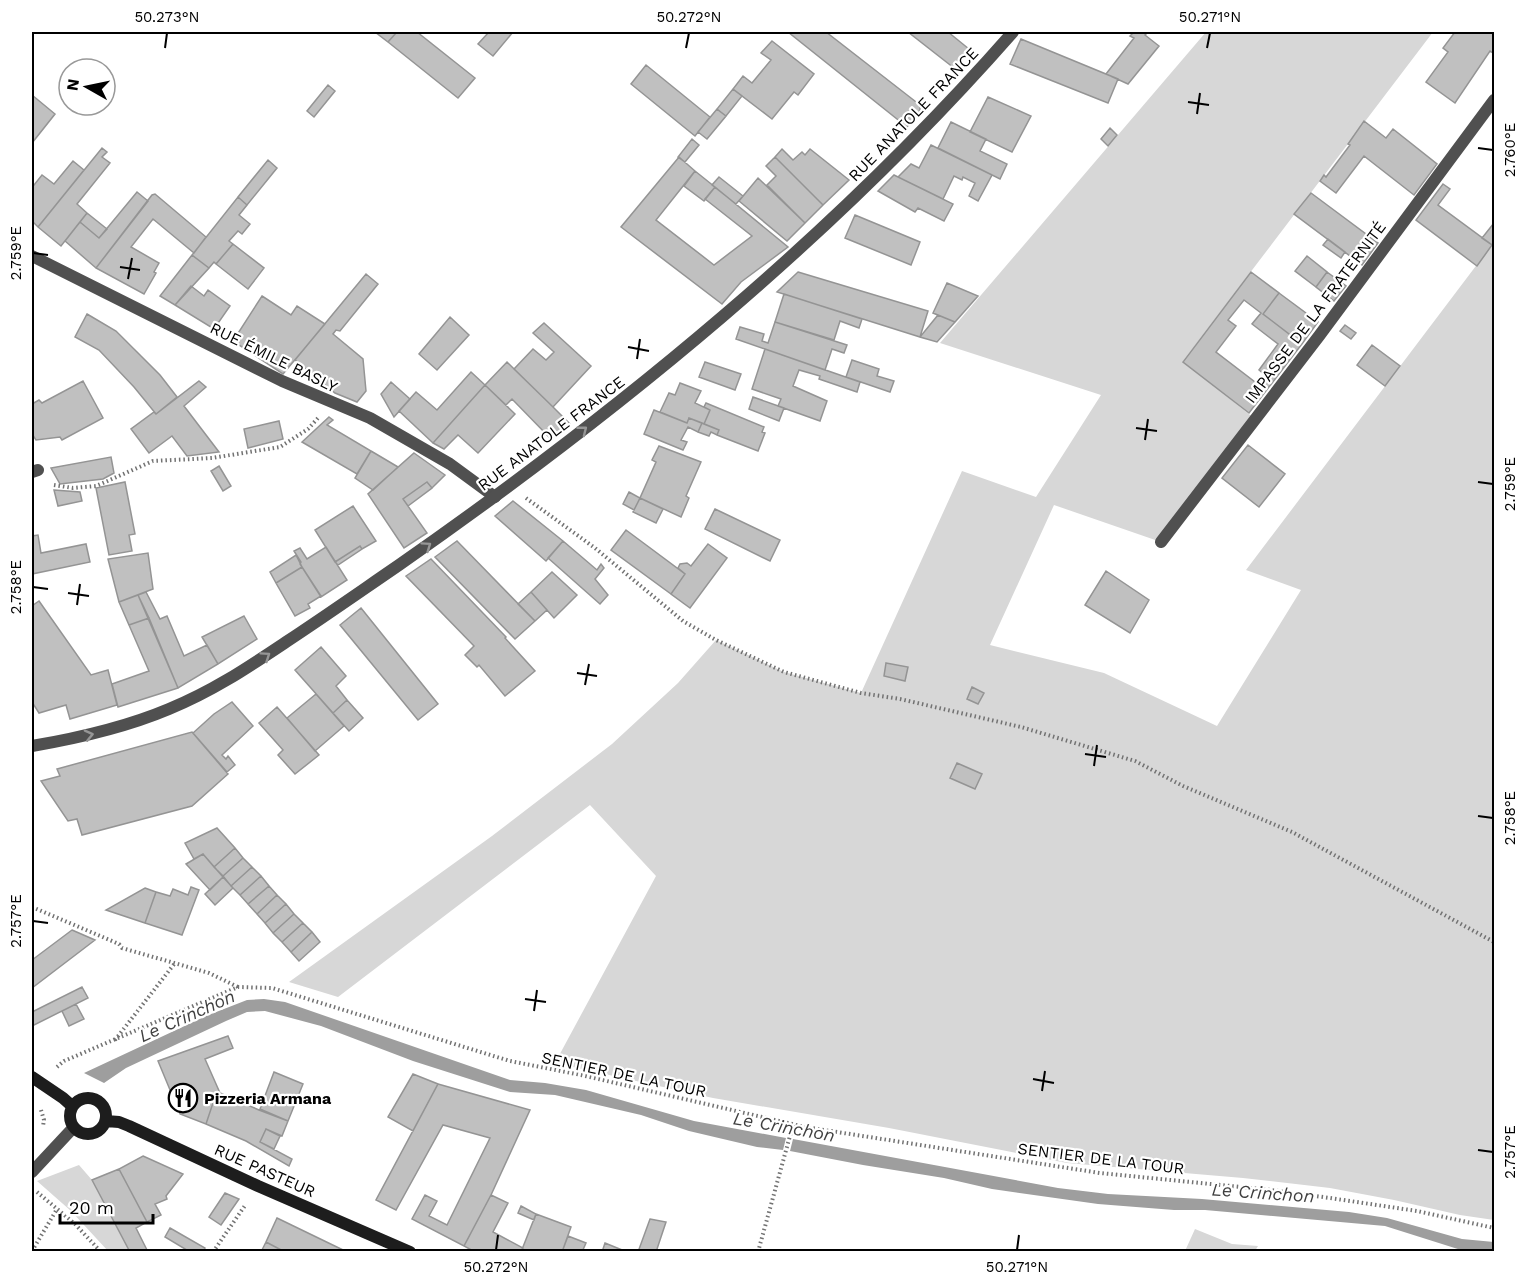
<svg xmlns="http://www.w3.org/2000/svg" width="1526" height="1283" font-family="'Work Sans',sans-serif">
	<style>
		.green { fill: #d7d7d7 }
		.water { fill: #9e9e9e }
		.building { fill: #c0c0c0; stroke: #949494; stroke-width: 1.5; fill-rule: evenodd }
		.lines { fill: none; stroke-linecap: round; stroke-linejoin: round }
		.path { stroke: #727272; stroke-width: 4; stroke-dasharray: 1.5 3; stroke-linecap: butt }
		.lane { stroke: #505050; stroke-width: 12 }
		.street { stroke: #505050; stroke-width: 12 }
		.secondary { stroke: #1d1d1d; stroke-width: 12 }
		.oneway { stroke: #969696 }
		.ticks { fill: none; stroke: #000; stroke-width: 2 }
		.labels { text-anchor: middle; stroke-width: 4.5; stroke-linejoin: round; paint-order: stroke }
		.street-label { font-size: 16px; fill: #000; stroke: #fff }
		.poi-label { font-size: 16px; font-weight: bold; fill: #000; stroke: #fff; text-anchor: start }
		.water-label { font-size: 18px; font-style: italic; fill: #3f3f3f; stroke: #fff }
		.neatline { fill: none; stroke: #000; stroke-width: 2 }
		.ticks-label { font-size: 15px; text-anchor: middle; fill: #000 }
	</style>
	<rect width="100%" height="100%" fill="#fff"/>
	<path class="green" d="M1206 32H1433L1183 361 1255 419 1161 542 1054 505 990 645 1104 673 1217 726 1301 590 1246 570 1494 242V1220L1460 1215 1394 1200 1330 1188 1243 1178 1067 1163 889 1128 713 1098 555 1063 656 876 590 805 338 997 289 982 492 836 612 744 678 683 716 640 784 672 861 693 962 471 1036 497 1101 395 940 343Z
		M79 1165 92 1180 130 1251H108L71 1211 37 1181Z
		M1195 1229 1232 1244 1258 1246 1255 1251H1185Z"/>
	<path class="water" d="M264 999 285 1002 510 1080 545 1083 586 1090 694 1121 786 1138 783 1150 757 1147 689 1131 641 1115 555 1095 510 1092 413 1061 321 1026 265 1011 247 1012 226 1021 126 1068 104 1083 84 1073 206 1016 247 1000Z
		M793 1139 1058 1188 1108 1194 1202 1199 1349 1212 1387 1218 1462 1239 1494 1242V1251L1461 1250 1385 1226 1205 1210H1174L1098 1204 992 1189 944 1178 863 1165 790 1151Z"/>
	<path class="building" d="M375 32H397L388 42Z
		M397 32H417L475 78 458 98 388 42Z
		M489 32H513L493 56 478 44Z
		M788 32H826L920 105V110L907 127Z
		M908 32H948L969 49 954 68Z
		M1134 32 1138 33 1139 32H1148L1145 35 1159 46 1128 84 1106 74 1134 38 1130 36Z
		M1455 32H1491L1494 34V50L1493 53 1490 51 1455 103 1426 82 1448 52 1443 48Z
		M1021 39 1118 79 1108 103 1010 64Z
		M772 41 814 74 798 95 794 92 772 119 733 89 743 76 752 83 771 60 761 53Z
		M646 65 710 117 695 136 631 84Z
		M328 85 335 91 314 117 307 111Z
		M733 89 742 96 726 116 717 109Z
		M32 95 55 114 32 143Z
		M988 97 1031 116 1012 152 970 132Z
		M717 109 726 116 707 139 698 132Z
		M1364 121 1386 138 1393 129 1437 164 1414 195 1364 156 1336 193 1320 181 1324 175 1326 177 1350 145 1348 144Z
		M951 122 986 139 980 151 1007 164 1000 179 938 148Z
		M1110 128 1117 135 1108 146 1101 139Z
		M692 139 699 145 685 162 678 157Z
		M931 145 992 175 978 201 969 196 975 183 963 177 962 180 954 176 943 199 898 177 911 164 919 168Z
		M102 148 107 152 102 157 110 163 77 204 87 213 61 246 38 227Z
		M782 149 793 160 802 152 805 155 810 149 849 180 823 205 775 157Z
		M679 157 695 171 656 220 714 265 752 236 705 199 715 187 788 247 741 282 722 304 621 227Z
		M775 157 823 205 805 223 767 185 776 176 766 166Z
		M268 160 277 168 247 205 238 197Z
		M73 161 84 170 38 227 32 221V182L34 185 42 175 54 184Z
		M695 171 715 187 704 201 684 186Z
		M894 175 953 204 944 221 918 208 915 212 878 191Z
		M719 177 743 196 736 204 712 185Z
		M758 178 805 223 787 241 739 201Z
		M1443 184 1450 189 1438 205 1492 245 1477 266 1416 220Z
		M137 192 148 201 96 268 65 241 80 222 99 238Z
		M1311 193 1378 243 1362 265 1294 214Z
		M155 194 206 237 194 253 153 219 131 247 159 263 154 272 156 273 144 294 96 268 152 195Z
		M238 197 247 205 239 215 250 224 242 234 238 231 229 241 233 244 216 264 214 262 209 268 192 255Z
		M87 213 107 229 99 238 80 222Z
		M855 215 920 242 911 265 845 238Z
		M1494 223V242L1492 245 1482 238Z
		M1328 239 1345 252 1341 258 1323 245Z
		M233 244 264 268 248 289 216 264Z
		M192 255 209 268 175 305 160 296Z
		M1307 256 1327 272 1316 287 1295 271Z
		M798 272 928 311 920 337 777 292Z
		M1251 272 1279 293 1263 314 1302 344 1249 413 1183 362ZM1244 300 1261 313 1252 324 1278 344 1259 370 1266 376 1259 385 1216 352 1236 326 1228 320Z
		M1327 272 1346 286 1334 301 1316 287Z
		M366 274 378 284 340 331 336 330 333 334 363 359 366 391 357 402 335 393 295 360Z
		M947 283 978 296 955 322 933 313Z
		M191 286 204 296 208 290 230 306 214 329 175 305Z
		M1279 293 1318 322 1302 344 1263 314Z
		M784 294 862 319 859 328 840 321 834 340 775 322Z
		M262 296 291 315 297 306 325 324 283 374 233 341Z
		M87 314 116 331 160 375 177 397 156 414 134 387 99 350 75 337Z
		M938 315 955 322 937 342 920 337Z
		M450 317 469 335 437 370 419 354Z
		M775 322 847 345 844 353 832 349 825 370 736 339 740 327 764 334 762 341 768 343Z
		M544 323 591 366 553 407 514 369 533 349 546 360 554 352 533 333Z
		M1345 325 1356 333 1351 339 1340 331Z
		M1372 345 1400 366 1385 386 1357 365Z
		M765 349 860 382 857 392 819 379 820 376 799 370 793 386 827 401 820 421 778 406 781 399 752 389Z
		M852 360 879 369 877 376 894 381 890 392 846 377Z
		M507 362 553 407 570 424 551 439 512 399 506 405 485 385Z
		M705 362 741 374 735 390 699 377Z
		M471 372 485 385 433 443 399 411 416 392 437 410Z
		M83 381 103 418 62 440 60 437 36 440 32 434V404L39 400 42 403Z
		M199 381 206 387 184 406 219 452 187 456 172 436 149 453 131 429 154 412 156 414Z
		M391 382 410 399 394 417 381 394Z
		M680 383 701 391 695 403 710 410 704 424 689 418 687 423 660 412 669 393 675 395Z
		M485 385 515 414 478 453 458 435 444 449 433 443Z
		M753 397 784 408 779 421 749 409Z
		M706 403 764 427 762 432 765 433 758 451 717 435 719 430 704 424 710 410 704 407Z
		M654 410 687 423 689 418 702 423 698 432 688 427 681 440 687 442 683 450 644 434Z
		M329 417 333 420 327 425 371 451 357 474 302 442Z
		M279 421 283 439 248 448 244 429Z
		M702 423 719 430 717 435 711 432 709 436 698 432Z
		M1248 445 1285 474 1259 507 1222 478Z
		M659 446 701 462 686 496 689 498 681 517 640 498 656 462 652 460Z
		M371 451 398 467 373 490 355 478Z
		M414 453 445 475 432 488 427 482 403 499 427 533 404 548 368 494Z
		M111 457 114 473 103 479 60 484 51 468Z
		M219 466 231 486 223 491 211 471Z
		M125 482 135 534 129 535 132 551 109 555 96 488Z
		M427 482 432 488 408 506 403 499Z
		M54 490 80 492 82 501 58 506Z
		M629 492 640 498 634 510 623 504Z
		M640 498 663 509 656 523 633 512Z
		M513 501 563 541 546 561 495 516Z
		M353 506 376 541 362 549 360 546 335 562 315 530Z
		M715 509 780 540 770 561 705 529Z
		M626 530 685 574 671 594 611 550Z
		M38 535 41 553 86 544 90 562 32 574V536Z
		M457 541 535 621 515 639 435 557Z
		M563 541 597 570 601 564 604 568 595 579 608 595 600 604 548 558Z
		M708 544 727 558 690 608 671 594 685 574 678 568 680 564 687 563 691 566Z
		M360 546 362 549 338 565 335 562Z
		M326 547 347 580 321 597 300 564 301 562 294 551 300 548 307 559Z
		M148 553 153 589 119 602 108 559Z
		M296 555 302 567 276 583 270 572Z
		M431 559 506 637 505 638 535 671 505 696 479 665 477 667 465 655 474 646 406 576Z
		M302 567 321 596 308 604 310 608 295 616 276 583Z
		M1106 571 1149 600 1130 633 1085 605Z
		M552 572 577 595 554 618 531 592Z
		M146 592 160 619 167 616 184 656 207 645 218 664 178 688 138 595Z
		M531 592 547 610 535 621 518 604Z
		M138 595 149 618 129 625 119 602Z
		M39 601 91 675 108 670 117 705 70 719 66 705 39 713 32 702V606Z
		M361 608 438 704 418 720 340 625Z
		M244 616 257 639 218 664 202 637Z
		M149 618 178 688 118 707 112 684 149 671 129 625Z
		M321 647 346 676 336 686 347 700 333 713 295 670Z
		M886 663 908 667 905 681 884 676Z
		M972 687 984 693 978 704 967 699Z
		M316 694 344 726 315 751 287 718Z
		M347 700 363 718 349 731 333 713Z
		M232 702 253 726 222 755 226 759 228 756 235 765 227 772 193 733 214 714Z
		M277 707 319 755 295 774 278 755 283 750 259 723Z
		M192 732 228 774 192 806 82 835 77 819 68 821 41 781 60 776 57 769Z
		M957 763 982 774 975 789 950 778Z
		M217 828 235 848 214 867 203 854 194 859 185 843Z
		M235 848 243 858 223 876 214 867Z
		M203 854 223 877 210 890 186 864Z
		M243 858 252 867 231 886 223 876Z
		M252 867 261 876 240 895 231 886Z
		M261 876 269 886 248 904 240 895Z
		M223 877 233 888 215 905 205 894Z
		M269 886 277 895 257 914 248 904Z
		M191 887 199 890 182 935 145 923 156 892 170 896 173 889 188 895Z
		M145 888 156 892 145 923 106 910Z
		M277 895 286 904 265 923 257 914Z
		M286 904 294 914 273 933 265 923Z
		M294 914 303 923 282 942 273 933Z
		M303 923 312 932 291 952 282 942Z
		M72 930 95 940 32 988V960Z
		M312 932 320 942 299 961 291 952Z
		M82 987 88 998 32 1026V1012Z
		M76 1004 84 1019 69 1026 62 1011Z
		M228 1036 233 1048 205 1059 220 1093 215 1097 206 1124 180 1114 158 1061Z
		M274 1072 303 1084 288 1121 260 1109Z
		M413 1074 438 1084 413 1131 388 1117Z
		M438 1084 530 1110 491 1195 464 1246 412 1219 425 1195 437 1201 429 1216 447 1225 490 1138 443 1125 396 1210 376 1200Z
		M220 1093 259 1110 288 1121 282 1136 266 1129 260 1142 292 1159 289 1166 246 1141 206 1124 215 1097Z
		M266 1129 280 1136 274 1149 260 1142Z
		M143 1156 183 1174 166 1196 167 1199 155 1204 161 1215 147 1222 119 1169Z
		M119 1169 147 1222 136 1228 148 1252H130L92 1180Z
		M225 1193 239 1199 221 1225 209 1217Z
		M491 1195 508 1203 493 1232 523 1248 521 1252H475L464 1246Z
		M521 1206 536 1214 534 1220 518 1213Z
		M536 1214 571 1227 562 1252H521Z
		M277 1218 341 1249 347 1252H285L266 1242Z
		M650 1219 666 1222 656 1252H638Z
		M170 1228 205 1248 203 1252H190L165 1237Z
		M568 1236 586 1243 582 1252H562Z
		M266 1242 285 1252H261Z
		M605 1243 627 1252H602Z"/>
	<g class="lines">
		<path class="path" d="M54 485 73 488 96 486 153 461 212 458 280 447 308 429 318 418
			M526 498 595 548 683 621 716 640 784 672 861 693 900 699 1021 727 1135 761 1183 786 1292 832 1494 942
			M32 907 119 944 122 948 209 973 238 987
			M115 1040 175 963
			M57 1067 64 1061 238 987 272 988 510 1061 581 1075 805 1127 1100 1173 1271 1190 1330 1198 1417 1211 1494 1228
			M41 1110 44 1120 43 1126
			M37 1192 75 1224 101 1252
			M32 1251 57 1209
			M213 1252 246 1204
			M758 1252 793 1125"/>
		<path class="lane" d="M32 256 282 381 370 418 450 464 495 497
			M32 472 38 470
			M1161 542 1319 336 1494 100"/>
		<path class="street" d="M32 746C79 738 124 728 169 709 213 691 247 668 286 642 324 617 361 591 399 565 621 410 834 236 1013 32
			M32 1172 73 1128"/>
		<path class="secondary" d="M32 1077 63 1098 72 1106
			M70 1116a18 18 0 1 1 36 0a18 18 0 1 1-36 0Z
			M106 1121 119 1122 129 1126 258 1186 410 1252"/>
	</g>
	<defs><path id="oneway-chevron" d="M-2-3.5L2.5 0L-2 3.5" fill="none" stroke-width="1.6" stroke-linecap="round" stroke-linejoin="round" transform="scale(1.5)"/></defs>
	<g class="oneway">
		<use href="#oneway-chevron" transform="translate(583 430) rotate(-38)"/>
		<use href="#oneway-chevron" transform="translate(427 546) rotate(-35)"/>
		<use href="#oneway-chevron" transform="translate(266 656) rotate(-34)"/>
		<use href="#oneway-chevron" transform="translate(89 735) rotate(-13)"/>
	</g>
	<path class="ticks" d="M165 48 167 33M686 48 689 33M1207 48 1210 33M1188 102 1209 105M1197 114 1200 93M1478 148 1493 150M33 253 48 255M120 267 140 270M128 279 132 258M628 347 649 351M637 359 640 339M1136 428 1157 431M1145 440 1148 419M1478 482 1493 484M33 587 48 589M68 593 89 596M77 605 80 584M577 673 597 676M585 685 589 664M1085 754 1106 757M1094 766 1097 745M1478 816 1493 818M33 921 48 923M525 999 546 1002M534 1011 537 990M1033 1079 1054 1083M1042 1091 1045 1071M1478 1150 1493 1152M496 1250 498 1235M1017 1250 1019 1235"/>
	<defs>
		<g id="restaurant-ring" transform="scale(1.5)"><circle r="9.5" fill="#fff" stroke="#000" stroke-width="1.5"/><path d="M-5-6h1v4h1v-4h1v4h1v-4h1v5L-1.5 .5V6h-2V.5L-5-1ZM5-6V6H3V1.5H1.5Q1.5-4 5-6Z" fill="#000"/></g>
	</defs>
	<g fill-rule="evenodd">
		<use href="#restaurant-ring" x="183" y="1098"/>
	</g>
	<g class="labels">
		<g class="street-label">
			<text transform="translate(913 114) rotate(-46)" y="6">RUE ANATOLE FRANCE</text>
			<text transform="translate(1315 312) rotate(-53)" y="6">IMPASSE DE LA FRATERNITÉ</text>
			<text transform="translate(274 357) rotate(26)" y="6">RUE ÉMILE BASLY</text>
			<text transform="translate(551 433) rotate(-37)" y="6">RUE ANATOLE FRANCE</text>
			<text transform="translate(624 1074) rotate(12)" y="6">SENTIER DE LA TOUR</text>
			<text transform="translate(1101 1158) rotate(7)" y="6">SENTIER DE LA TOUR</text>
			<text transform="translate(265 1170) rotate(24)" y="6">RUE PASTEUR</text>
		</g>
		<g class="poi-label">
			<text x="204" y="1104">Pizzeria Armana</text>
		</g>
		<g class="water-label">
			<text transform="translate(187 1016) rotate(-24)" y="6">Le Crinchon</text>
			<text transform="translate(784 1127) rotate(10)" y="6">Le Crinchon</text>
			<text transform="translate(1263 1193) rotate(4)" y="6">Le Crinchon</text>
		</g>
	</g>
	<rect width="1526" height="1283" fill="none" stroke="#ffffff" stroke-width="66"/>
	<g transform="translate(87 87) rotate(279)"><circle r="28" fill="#ffffff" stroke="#999999" stroke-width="1.5"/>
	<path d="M0-4.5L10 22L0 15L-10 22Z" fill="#000000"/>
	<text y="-9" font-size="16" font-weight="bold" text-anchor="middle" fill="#000000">N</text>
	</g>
	<path d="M60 1214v9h93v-9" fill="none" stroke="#000000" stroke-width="3"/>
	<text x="69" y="1214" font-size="18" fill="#000000" stroke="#ffffff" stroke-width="4.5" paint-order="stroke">20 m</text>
	<rect x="33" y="33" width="1460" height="1217" class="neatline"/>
	<g class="ticks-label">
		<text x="167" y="22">50.273°N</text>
		<text x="689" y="22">50.272°N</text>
		<text x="1210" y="22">50.271°N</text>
		<text transform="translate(1510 150) rotate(-90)" y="5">2.760°E</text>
		<text transform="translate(16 253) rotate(-90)" y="5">2.759°E</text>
		<text transform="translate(1510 484) rotate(-90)" y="5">2.759°E</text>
		<text transform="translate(16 587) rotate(-90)" y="5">2.758°E</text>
		<text transform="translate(1510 818) rotate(-90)" y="5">2.758°E</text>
		<text transform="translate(16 921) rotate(-90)" y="5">2.757°E</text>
		<text transform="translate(1510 1152) rotate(-90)" y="5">2.757°E</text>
		<text x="496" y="1272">50.272°N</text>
		<text x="1017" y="1272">50.271°N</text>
	</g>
</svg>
